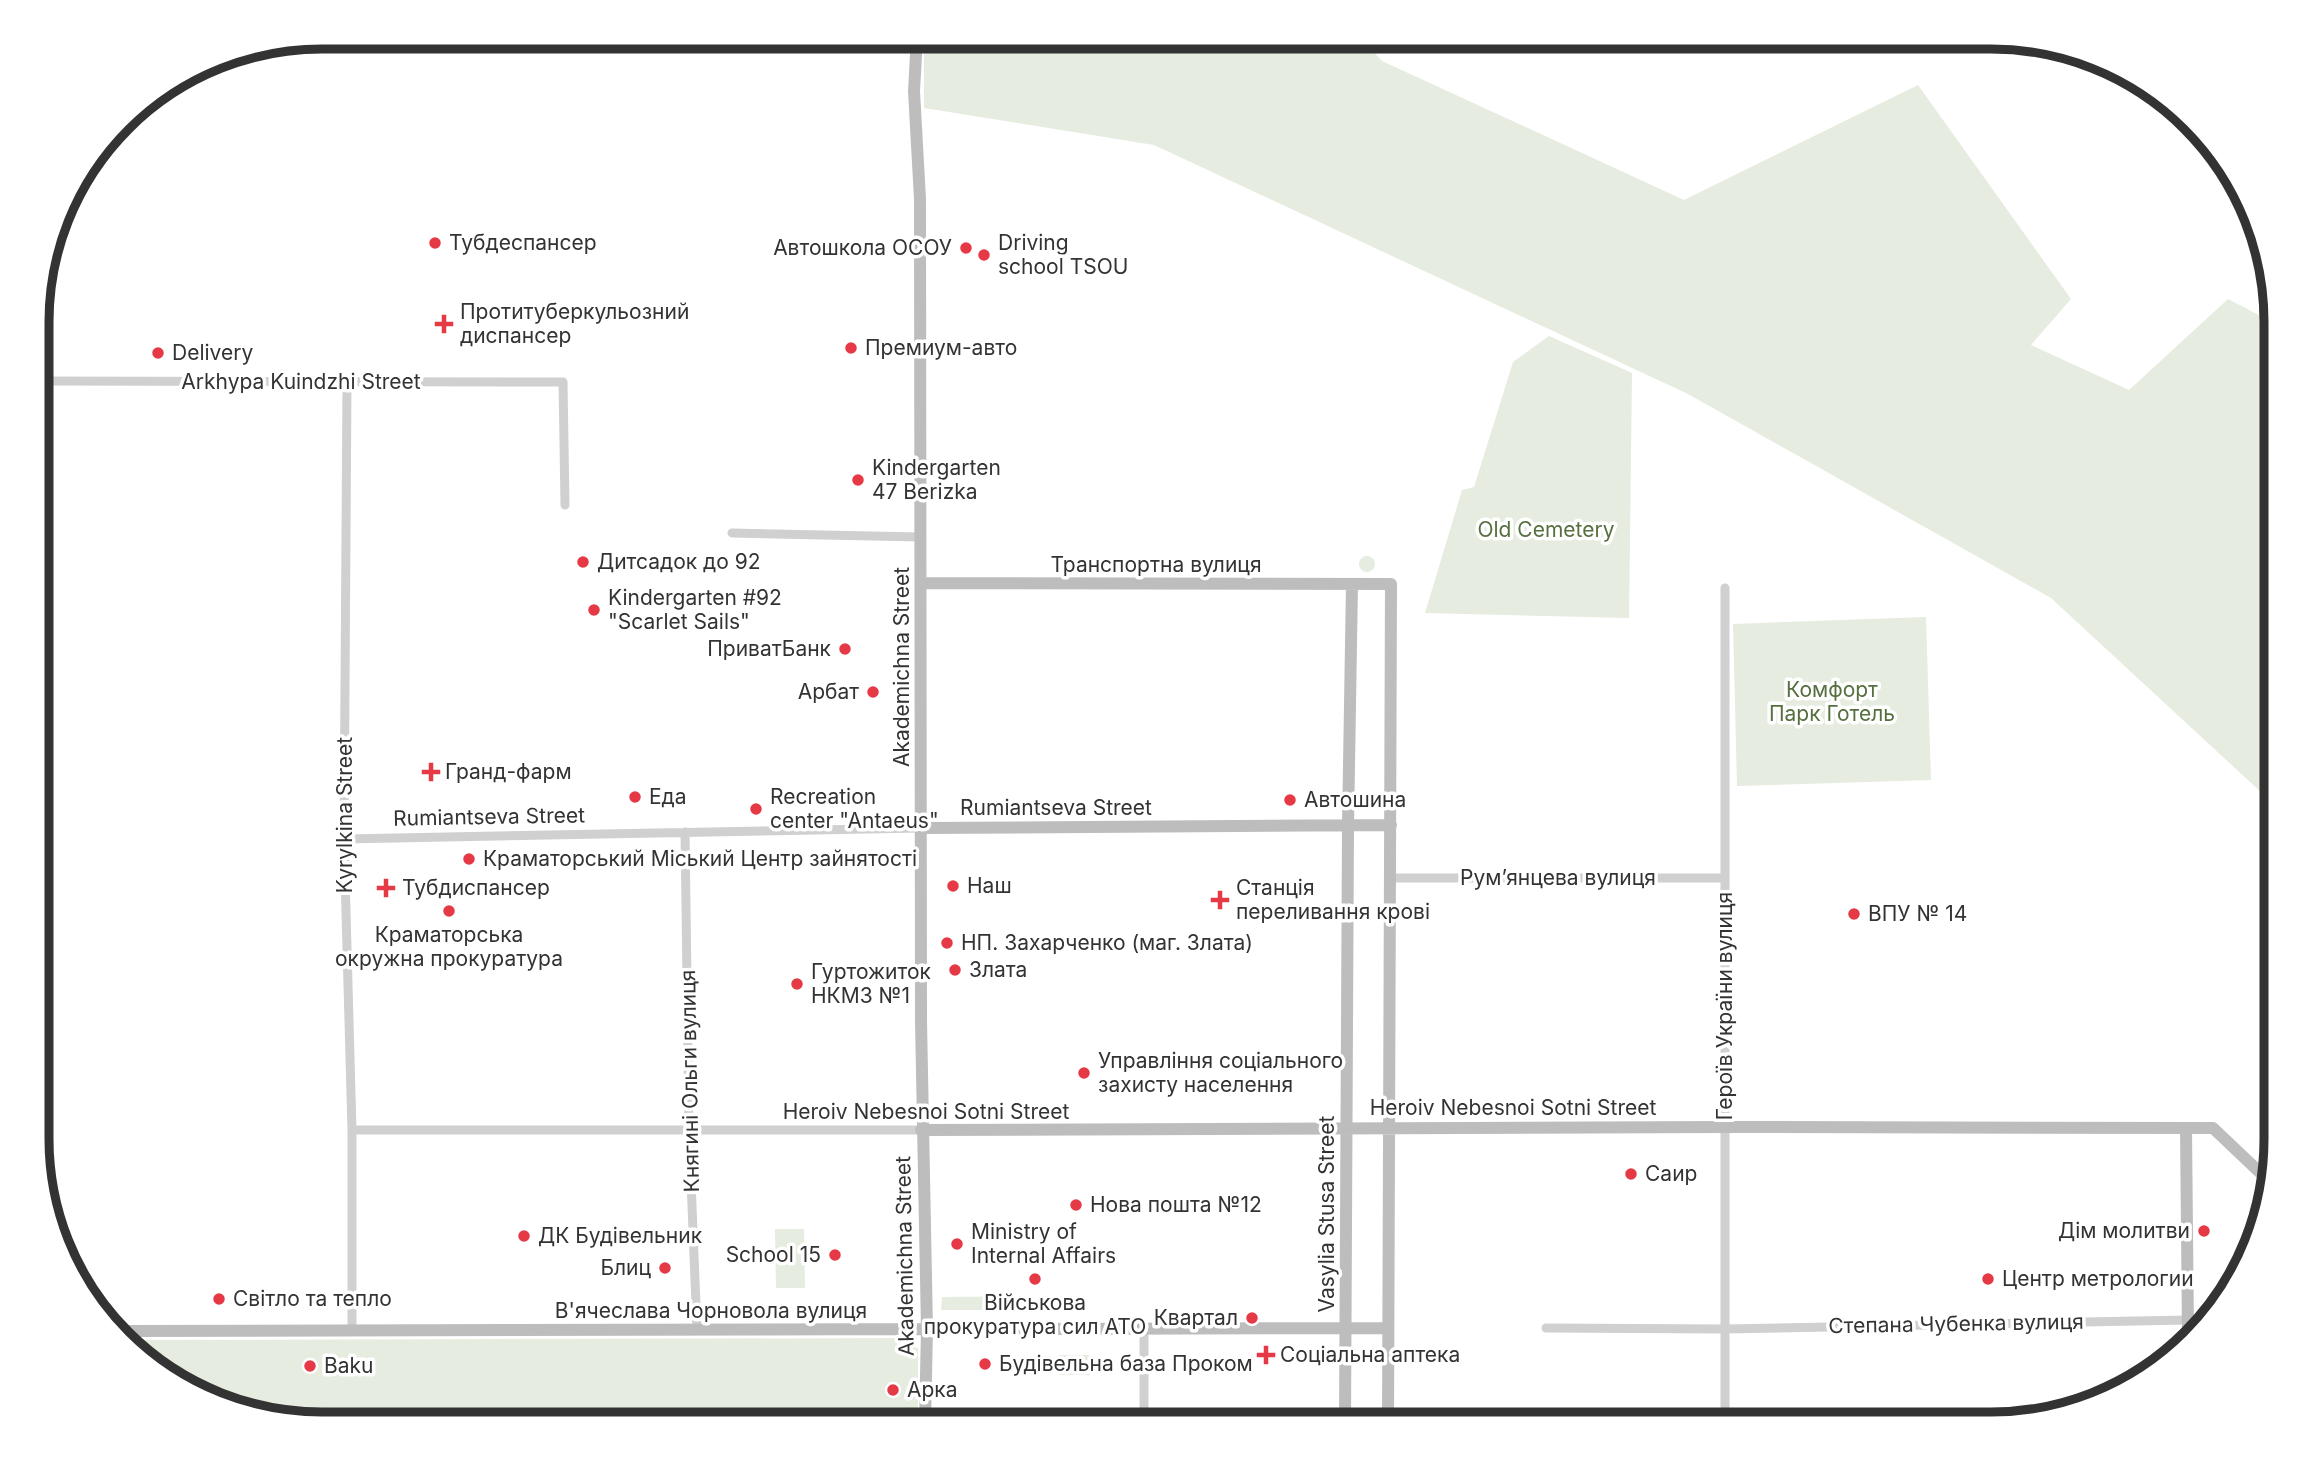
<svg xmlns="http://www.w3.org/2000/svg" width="2313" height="1461" font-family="Inter,sans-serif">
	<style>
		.green { fill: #e6ecdf }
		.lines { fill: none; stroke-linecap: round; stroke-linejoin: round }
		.street { stroke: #d0d0d0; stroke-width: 9 }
		.secondary { stroke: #bdbdbd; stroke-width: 12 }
		.poi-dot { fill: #e63946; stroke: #fff; stroke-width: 2.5 }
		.labels { text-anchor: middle; stroke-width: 7; stroke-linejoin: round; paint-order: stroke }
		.poi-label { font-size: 21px; fill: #333; stroke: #fff; text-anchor: start }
		.street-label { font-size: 21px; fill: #333; stroke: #fff }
		.park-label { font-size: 21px; fill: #56703f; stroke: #fff }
		.rim { fill: none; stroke: #333; stroke-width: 9 }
	</style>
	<rect width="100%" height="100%" fill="#fff"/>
	<path class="green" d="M924 37H1360L1382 61 1684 200 1918 85 2071 299 2031 345 2129 390 2228 299 2276 324V806L2051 598 1688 394 1154 145 924 108Z
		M1549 336 1632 373 1629 618 1425 613 1462 490 1474 487 1513 362Z
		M1359 564a8 8 0 1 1 16 0a8 8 0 1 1-16 0Z
		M1926 617 1931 780 1737 786 1733 624Z
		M775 1229H804L805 1288H776Z
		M1031 1296V1310H941L942 1297Z
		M1058 1296 1059 1309H1037V1297Z
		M910 1338V1346L918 1348V1424H321L230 1409 164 1376 128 1340Z
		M1058 1355H1089L1090 1375H1058Z"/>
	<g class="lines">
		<path class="street" d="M39 381 563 382 565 505
			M347 383 344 839 352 1130V1331
			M732 533 921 537
			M685 832 689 1131 697 1330
			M344 839 921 828
			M1391 878H1725
			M352 1130H921
			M1546 1328 1725 1329 2188 1320
			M1144 1424V1329
			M1725 1424V588"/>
		<path class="secondary" d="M917 37 914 91 920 199 921 1021 927 1329 925 1424
			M921 583 1391 584 1388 1424
			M921 828 1391 825
			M2186 1128 2188 1335
			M921 1130 1725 1127 2213 1128 2271 1183
			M119 1331 1388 1328
			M1345 1424 1348 826 1352 584"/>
	</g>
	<g class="poi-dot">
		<circle cx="435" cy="243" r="7"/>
		<circle cx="966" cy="248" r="7"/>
		<circle cx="984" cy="255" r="7"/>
		<path d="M440.5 313.5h7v7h7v7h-7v7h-7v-7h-7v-7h7z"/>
		<circle cx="851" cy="348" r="7"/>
		<circle cx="158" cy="353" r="7"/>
		<circle cx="858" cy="480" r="7"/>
		<circle cx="583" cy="562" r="7"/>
		<circle cx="594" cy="610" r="7"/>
		<circle cx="845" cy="649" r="7"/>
		<circle cx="873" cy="692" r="7"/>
		<path d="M427.5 761.5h7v7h7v7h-7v7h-7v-7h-7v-7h7z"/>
		<circle cx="635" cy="797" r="7"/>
		<circle cx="1290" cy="800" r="7"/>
		<circle cx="756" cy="809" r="7"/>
		<circle cx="469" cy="859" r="7"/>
		<circle cx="953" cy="886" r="7"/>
		<path d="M382.5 877.5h7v7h7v7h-7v7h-7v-7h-7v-7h7z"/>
		<path d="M1216.5 889.5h7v7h7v7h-7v7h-7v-7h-7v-7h7z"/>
		<circle cx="449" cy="911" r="7"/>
		<circle cx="1854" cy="914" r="7"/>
		<circle cx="947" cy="943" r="7"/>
		<circle cx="955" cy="970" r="7"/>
		<circle cx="797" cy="984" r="7"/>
		<circle cx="1084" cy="1073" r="7"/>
		<circle cx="1631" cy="1174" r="7"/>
		<circle cx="1076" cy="1205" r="7"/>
		<circle cx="2204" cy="1231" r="7"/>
		<circle cx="524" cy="1236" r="7"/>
		<circle cx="957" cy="1244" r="7"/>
		<circle cx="835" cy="1255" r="7"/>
		<circle cx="665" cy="1268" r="7"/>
		<circle cx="1035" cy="1279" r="7"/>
		<circle cx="1988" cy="1279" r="7"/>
		<circle cx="219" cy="1299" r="7"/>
		<circle cx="1252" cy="1318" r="7"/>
		<path d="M1262.5 1344.5h7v7h7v7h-7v7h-7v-7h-7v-7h7z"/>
		<circle cx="985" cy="1364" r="7"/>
		<circle cx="310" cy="1366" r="7"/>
		<circle cx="893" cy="1390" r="7"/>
	</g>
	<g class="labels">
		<g class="poi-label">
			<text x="449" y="250">Тубдеспансер</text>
			<text x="998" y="250">Driving<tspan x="998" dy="24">school TSOU</tspan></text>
			<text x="952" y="255" text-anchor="end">Автошкола ОСОУ</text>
			<text x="460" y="319">Протитуберкульозний<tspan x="460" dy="24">диспансер</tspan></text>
			<text x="865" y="355">Премиум-авто</text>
			<text x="172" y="360">Delivery</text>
			<text x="872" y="475">Kindergarten<tspan x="872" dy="24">47 Berizka</tspan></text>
			<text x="597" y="569">Дитсадок до 92</text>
			<text x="608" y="605">Kindergarten #92<tspan x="608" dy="24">"Scarlet Sails"</tspan></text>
			<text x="831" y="656" text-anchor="end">ПриватБанк</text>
			<text x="859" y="699" text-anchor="end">Арбат</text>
			<text x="445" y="779">Гранд-фарм</text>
			<text x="649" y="804">Еда</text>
			<text x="770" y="804">Recreation<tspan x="770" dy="24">center "Antaeus"</tspan></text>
			<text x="1304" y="807">Автошина</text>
			<text x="483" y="866">Краматорський Міський Центр зайнятості</text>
			<text x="967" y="893">Наш</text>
			<text x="402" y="895">Тубдиспансер</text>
			<text x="1236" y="895">Станція<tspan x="1236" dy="24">переливання крові</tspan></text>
			<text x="1868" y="921">ВПУ № 14</text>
			<text x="449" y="942" text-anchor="middle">Краматорська<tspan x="449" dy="24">окружна прокуратура</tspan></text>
			<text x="961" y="950">НП. Захарченко (маг. Злата)</text>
			<text x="969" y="977">Злата</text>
			<text x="811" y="979">Гуртожиток<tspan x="811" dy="24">НКМЗ №1</tspan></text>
			<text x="1098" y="1068">Управління соціального<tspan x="1098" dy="24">захисту населення</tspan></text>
			<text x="1645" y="1181">Саир</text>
			<text x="1090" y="1212">Нова пошта №12</text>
			<text x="2190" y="1238" text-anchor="end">Дім молитви</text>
			<text x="971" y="1239">Ministry of<tspan x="971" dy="24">Internal Affairs</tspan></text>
			<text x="538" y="1243">ДК Будівельник</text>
			<text x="821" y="1262" text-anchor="end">School 15</text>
			<text x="651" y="1275" text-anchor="end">Блиц</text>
			<text x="2002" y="1286">Центр метрологии</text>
			<text x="233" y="1306">Світло та тепло</text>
			<text x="1035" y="1310" text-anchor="middle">Військова<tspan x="1035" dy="24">прокуратура сил АТО</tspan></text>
			<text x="1238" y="1325" text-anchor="end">Квартал</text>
			<text x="1280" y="1362">Соціальна аптека</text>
			<text x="999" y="1371">Будівельна база Проком</text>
			<text x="324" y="1373">Baku</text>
			<text x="907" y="1397">Арка</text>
		</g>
		<g class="street-label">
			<text x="301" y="389">Arkhypa Kuindzhi Street</text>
			<text x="1156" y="572">Транспортна вулиця</text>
			<text transform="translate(902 667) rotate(-90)" y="7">Akademichna Street</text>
			<text x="1056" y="815">Rumiantseva Street</text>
			<text transform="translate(345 815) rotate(-90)" y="7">Kyrylkina Street</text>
			<text transform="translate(489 817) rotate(-1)" y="7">Rumiantseva Street</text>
			<text x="1558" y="885">Рум’янцева вулиця</text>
			<text transform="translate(1725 1006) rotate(-90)" y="7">Героїв України вулиця</text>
			<text transform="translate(690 1081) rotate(-91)" y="7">Княгині Ольги вулиця</text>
			<text x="1513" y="1115">Heroiv Nebesnoi Sotni Street</text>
			<text x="926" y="1119">Heroiv Nebesnoi Sotni Street</text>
			<text transform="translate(1327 1214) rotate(-90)" y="7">Vasylia Stusa Street</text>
			<text transform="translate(905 1256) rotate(-91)" y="7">Akademichna Street</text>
			<text x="711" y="1318">В'ячеслава Чорновола вулиця</text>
			<text transform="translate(1956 1324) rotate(-1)" y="7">Степана Чубенка вулиця</text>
		</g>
		<g class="park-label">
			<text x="1546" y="537">Old Cemetery</text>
			<text x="1832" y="697">Комфорт<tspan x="1832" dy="24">Парк Готель</tspan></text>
		</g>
	</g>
	<path d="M0 0H2313V1461H0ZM322 49H1991A273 273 0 0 1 2264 322V1139A273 273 0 0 1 1991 1412H322A273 273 0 0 1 49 1139V322A273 273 0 0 1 322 49Z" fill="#fff" fill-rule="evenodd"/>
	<path class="rim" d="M322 49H1991A273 273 0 0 1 2264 322V1139A273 273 0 0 1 1991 1412H322A273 273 0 0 1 49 1139V322A273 273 0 0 1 322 49Z"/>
</svg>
